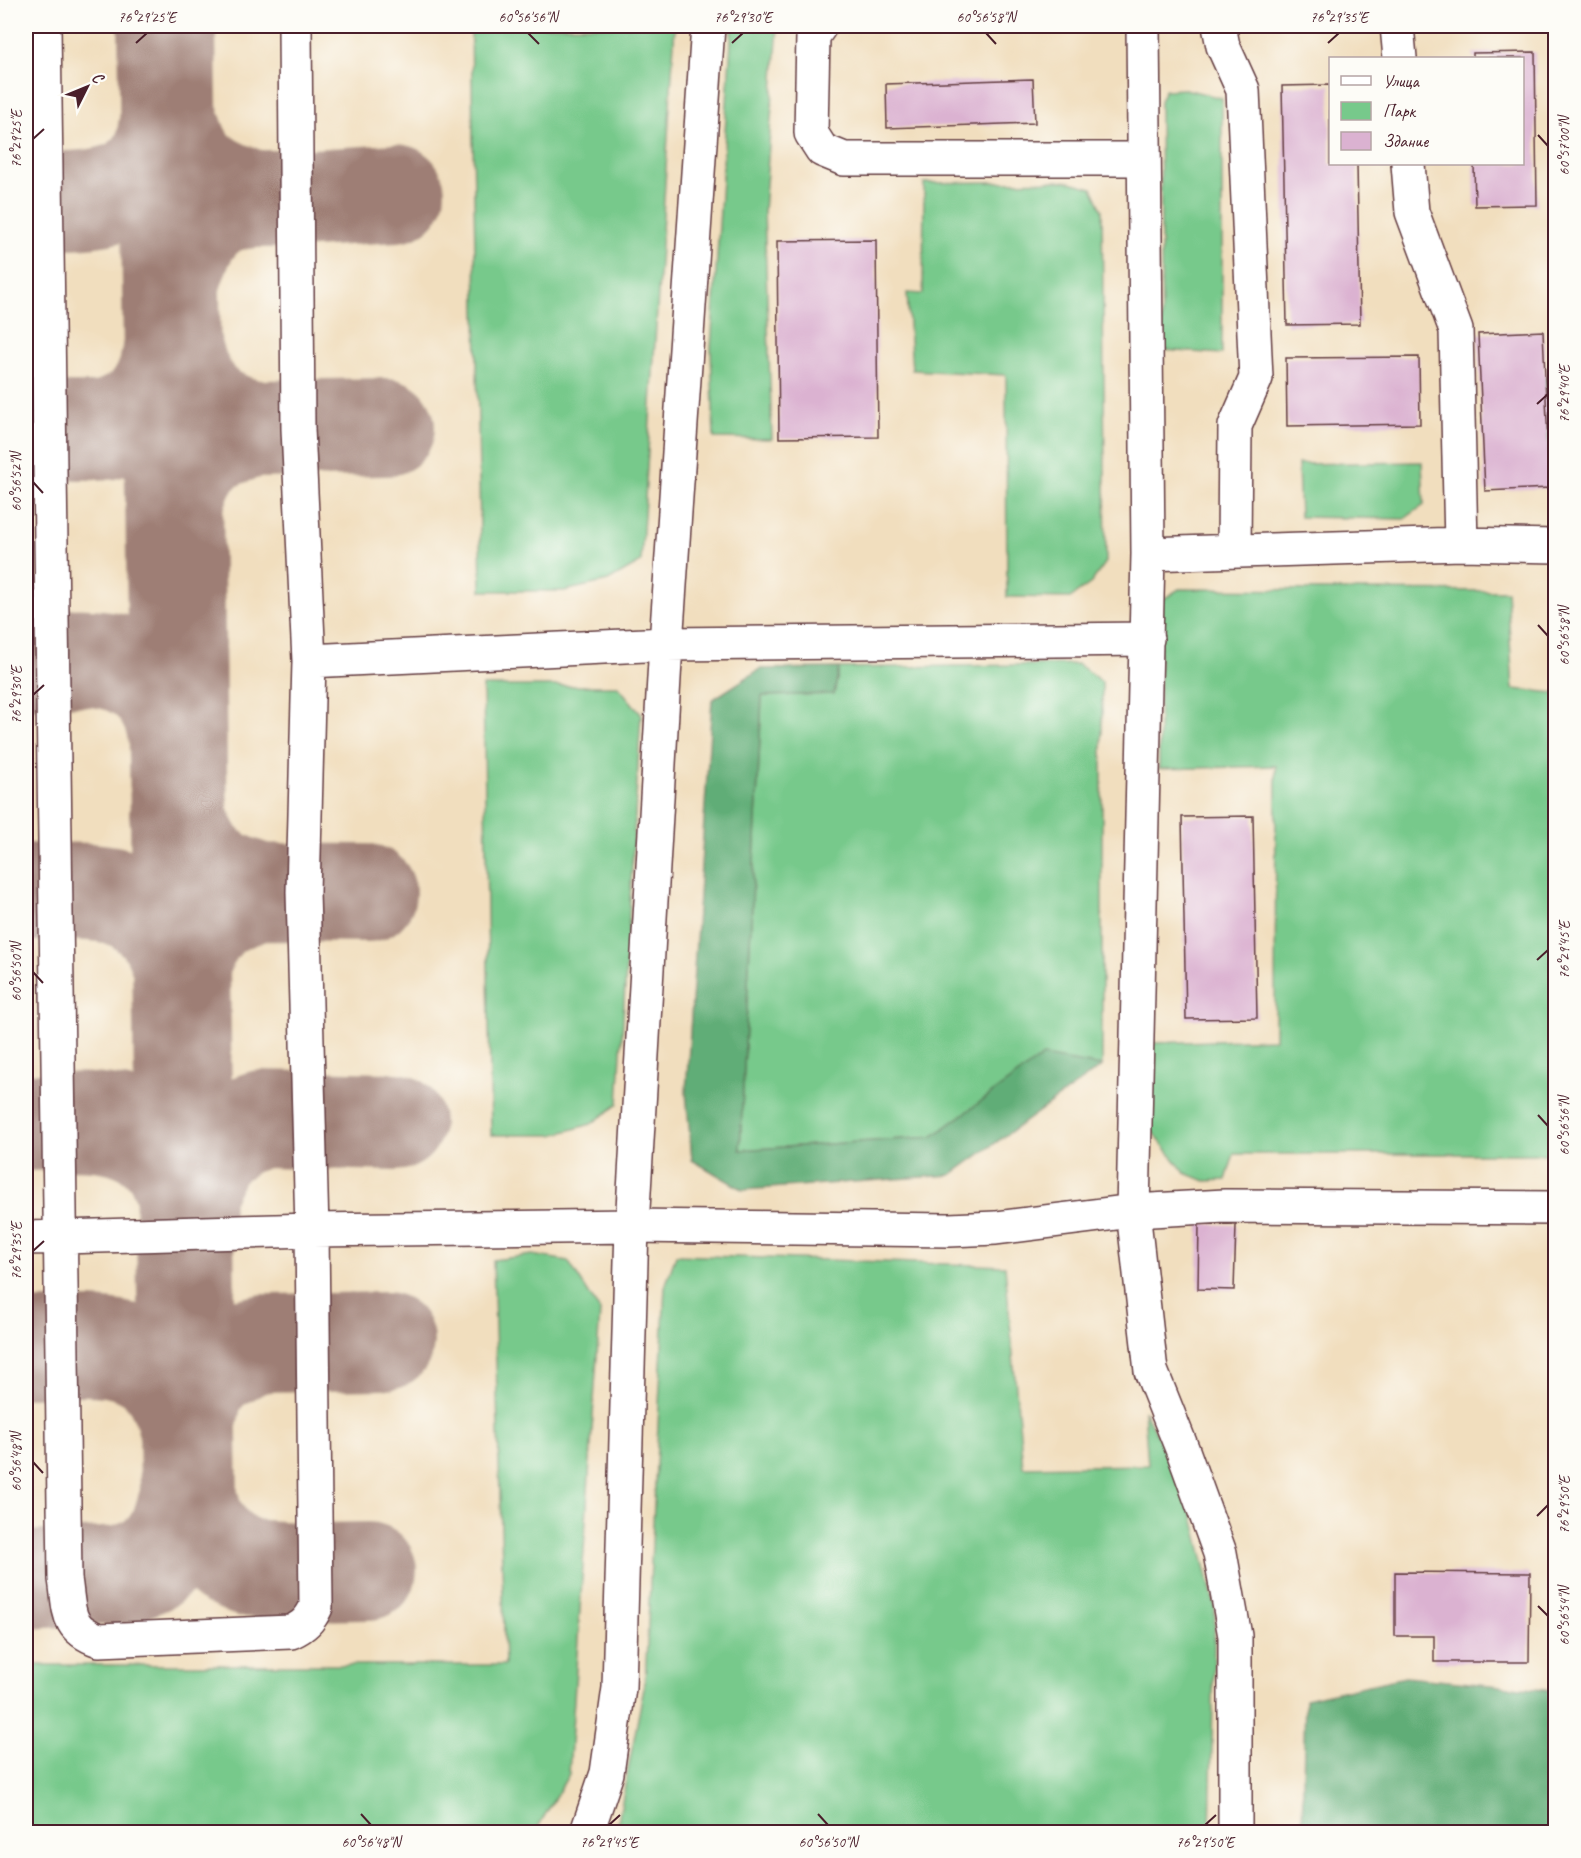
<svg xmlns="http://www.w3.org/2000/svg" width="1581" height="1858" font-family="Caveat,sans-serif">
	<style>
		.green { fill: #77c98b; stroke: #60745b; stroke-width: 1.5 }
		.forest { fill: #61ad77; stroke: #566651; stroke-width: 1.5 }
		.lines { fill: none; stroke-linecap: round; stroke-linejoin: round }
		.taxiway { stroke: #9e7e74; stroke-width: 98 }
		.building { fill: #dbb2d1 }
		.minor-casing { stroke: #633c41; stroke-width: 36 }
		.minor { stroke: #fff; stroke-width: 33 }
		.ticks { fill: none; stroke: #4a1f2b; stroke-width: 2 }
		.neatline { fill: none; stroke: #4a1f2b; stroke-width: 2 }
		.ticks-label { font-size: 15px; text-anchor: middle; fill: #4a1f2b }
	</style>
	<rect width="100%" height="100%" fill="#fdfcf7"/>
	<filter id="ink" filterUnits="userSpaceOnUse"><feTurbulence type="fractalNoise" baseFrequency=".0167" numOctaves="2"/><feDisplacementMap in="SourceGraphic" scale="12" xChannelSelector="R" yChannelSelector="G"/><feConvolveMatrix kernelMatrix="1 2 1 2 8 2 1 2 1" color-interpolation-filters="sRGB"/></filter>
	<filter id="wash" filterUnits="userSpaceOnUse"><feTurbulence type="fractalNoise" baseFrequency=".008" numOctaves="4" result="noise"/><feDisplacementMap in="SourceGraphic" scale="24" xChannelSelector="R" yChannelSelector="G"/><feGaussianBlur stdDeviation="1.35" result="paint"/><feColorMatrix in="noise" values="0 0 0 0 0 0 0 0 0 0 0 0 0 0 0 0 0 1.4 0 .05"/><feComposite in="paint" operator="in"/></filter>
	<g filter="url(#wash)">
		<rect width="100%" height="100%" fill="#f1debe"/>
		<path class="green" d="M471 26H675L641 562 608 581 564 591H481Z
			M732 26H778L764 211 772 439 714 438 711 348Z
			M1185 89 1222 98V354L1162 350 1160 101 1165 90Z
			M1066 181 1092 188 1102 210 1106 562 1091 583 1070 598 1007 597 1006 375 912 370 907 293 923 294 924 183Z
			M1545 377 1555 380V520L1549 519 1550 488Z
			M1422 462 1424 505 1404 519 1300 517 1298 464Z
			M1179 589 1507 591 1513 689 1555 693V1154H1234L1226 1180 1205 1181 1185 1173 1151 1130 1146 1099 1153 1043 1275 1039 1276 766 1159 769 1160 601Z
			M1078 664 1102 682V1066L1043 1057 932 1137 740 1150 762 696 834 694 839 668Z
			M483 686H618L641 714 618 1104 591 1124 553 1135H491Z
			M532 1255 568 1261 600 1311 569 1774 535 1832H26V1665H505L493 1260Z
			M676 1255 1005 1266 1023 1467 1148 1465 1144 1410 1188 1496 1215 1607 1210 1832H612L618 1822 645 1682 665 1287Z"/>
		<path class="forest" d="M839 668 834 694 762 696 740 1150 932 1137 1043 1056 1102 1066 951 1175 743 1190 692 1160 686 1092 712 700 760 669Z
			M1405 1677 1555 1691V1832H1302L1305 1699Z"/>
		<g class="lines">
			<path class="taxiway" d="M167 26 189 1497
				M169 117C174 129 177 142 183 153 197 179 227 191 254 199 244 200 234 201 225 204 191 217 181 251 171 283
				M254 199H297L396 193
				M26 200C73 200 137 206 161 154 166 143 166 129 169 117
				M254 429 386 427
				M26 431H105L133 418 149 405 160 390 167 373 172 344C186 396 200 416 254 429 202 442 190 455 174 505
				M26 660C82 657 140 647 169 709 173 717 175 727 177 735
				M26 892C80 893 132 881 167 933 173 942 176 953 181 963 199 917 213 906 260 892 208 875 198 867 178 815
				M260 892 367 893
				M26 1122C80 1122 141 1112 174 1166 179 1174 181 1184 184 1192L205 1151 219 1139 236 1128 261 1119 395 1122
				M26 1349C81 1348 149 1334 177 1396 182 1406 184 1417 187 1427L193 1397 200 1380 215 1365 247 1347 266 1343 385 1341
				M26 1580 123 1575 148 1565 166 1550 178 1532 189 1497 195 1522 209 1543 226 1558 247 1568 315 1572 368 1571"/>
		</g>
		<g id="blocks">
			<path class="building" d="M1535 52 1537 205 1475 206 1474 164H1522V58H1473V53Z
				M1033 79 1035 123 887 128 886 84Z
				M1330 85V164H1357L1360 324 1287 325 1282 86Z
				M876 240 878 437 779 438 777 241Z
				M1543 331 1550 488 1485 491 1478 334Z
				M1419 357 1420 424 1287 426 1286 358Z
				M1253 816 1257 1018 1186 1019 1182 817Z
				M1199 1224 1236 1225 1234 1290 1198 1289Z
				M1395 1572 1530 1573 1529 1662H1434V1636H1395Z"/>
		</g>
	</g>
	<g filter="url(#ink)">
		<use href="#blocks" fill-opacity="0" stroke="#633c41" stroke-width="1.5"/>
		<g class="lines">
			<g class="minor-casing">
				<path id="minor" d="M44 26 65 1579C70 1610 65 1628 99 1640L291 1632C304 1626 310 1620 316 1607L312 1230 303 892 309 661 298 429 295 26
					M708 26 666 644 1147 639
					M820 26 813 36 811 133 822 150 844 159H1144
					M1143 26 1148 554 1133 1211 1151 1371 1183 1451 1220 1553 1235 1636V1832
					M1219 26 1223 46 1243 90 1256 378 1235 426 1234 551
					M1397 26 1400 58
					M1461 544 1556 546
					M1148 554 1461 544 1456 330 1412 212 1408 164
					M309 661 666 644 632 1226 619 1688 607 1773 587 1832
					M26 1238 312 1230 632 1226 949 1230 996 1228 1133 1211 1225 1206 1556 1208"/>
			</g>
			<use href="#minor" class="minor"/>
		</g>
	</g>
	<path class="ticks" d="M528 33 539 44M986 33 996 44M136 43 147 33M732 43 743 33M1328 43 1339 33M1538 135 1548 146M33 139 44 129M1537 404 1548 394M33 482 43 493M1538 625 1548 636M33 695 44 685M1537 960 1548 950M33 972 43 983M1538 1115 1548 1126M33 1251 44 1241M33 1462 43 1473M1537 1516 1548 1505M1538 1606 1548 1616M361 1814 371 1825M818 1814 828 1825M609 1825 620 1815M1205 1825 1216 1815"/>
	<rect width="1581" height="1858" fill="none" stroke="#fdfcf7" stroke-width="66"/>
	<rect x="1329" y="57" width="195" height="108" fill="#fdfcf7" stroke="#b5a4a5" stroke-width="1.5"/>
	<rect x="1341" y="76" width="30" height="9" fill="#ffffff" stroke="#b5a4a5" stroke-width="1.5"/>
	<text x="1383" y="87" font-size="18" fill="#4a1f2b">Улица</text>
	<rect x="1341" y="102" width="30" height="18" fill="#77c98b" stroke="#b5a4a5" stroke-width="1.5"/>
	<text x="1383" y="117" font-size="18" fill="#4a1f2b">Парк</text>
	<rect x="1341" y="132" width="30" height="18" fill="#dbb2d1" stroke="#b5a4a5" stroke-width="1.5"/>
	<text x="1383" y="147" font-size="18" fill="#4a1f2b">Здание</text>
	<g transform="translate(87 87) rotate(47)" stroke="#fdfcf7" stroke-width="4.5" paint-order="stroke">
	<path d="M0-4.5L10 22L0 15L-10 22Z" fill="#4a1f2b"/>
	<text y="-9" font-size="16" font-weight="bold" text-anchor="middle" fill="#4a1f2b">С</text>
	</g>
	<rect x="33" y="33" width="1515" height="1792" class="neatline"/>
	<g class="ticks-label">
		<text x="147" y="22">76°29'25"E</text>
		<text x="528" y="22">60°56'56"N</text>
		<text x="743" y="22">76°29'30"E</text>
		<text x="986" y="22">60°56'58"N</text>
		<text x="1339" y="22">76°29'35"E</text>
		<text transform="translate(16 139) rotate(-90)" y="5">76°29'25"E</text>
		<text transform="translate(1564 146) rotate(-90)" y="5">60°57'00"N</text>
		<text transform="translate(1564 394) rotate(-90)" y="5">76°29'40"E</text>
		<text transform="translate(16 482) rotate(-90)" y="5">60°56'52"N</text>
		<text transform="translate(1564 636) rotate(-90)" y="5">60°56'58"N</text>
		<text transform="translate(16 695) rotate(-90)" y="5">76°29'30"E</text>
		<text transform="translate(1564 950) rotate(-90)" y="5">76°29'45"E</text>
		<text transform="translate(16 972) rotate(-90)" y="5">60°56'50"N</text>
		<text transform="translate(1564 1126) rotate(-90)" y="5">60°56'56"N</text>
		<text transform="translate(16 1251) rotate(-90)" y="5">76°29'35"E</text>
		<text transform="translate(16 1462) rotate(-90)" y="5">60°56'48"N</text>
		<text transform="translate(1564 1505) rotate(-90)" y="5">76°29'50"E</text>
		<text transform="translate(1564 1616) rotate(-90)" y="5">60°56'54"N</text>
		<text x="371" y="1847">60°56'48"N</text>
		<text x="609" y="1847">76°29'45"E</text>
		<text x="828" y="1847">60°56'50"N</text>
		<text x="1205" y="1847">76°29'50"E</text>
	</g>
</svg>
